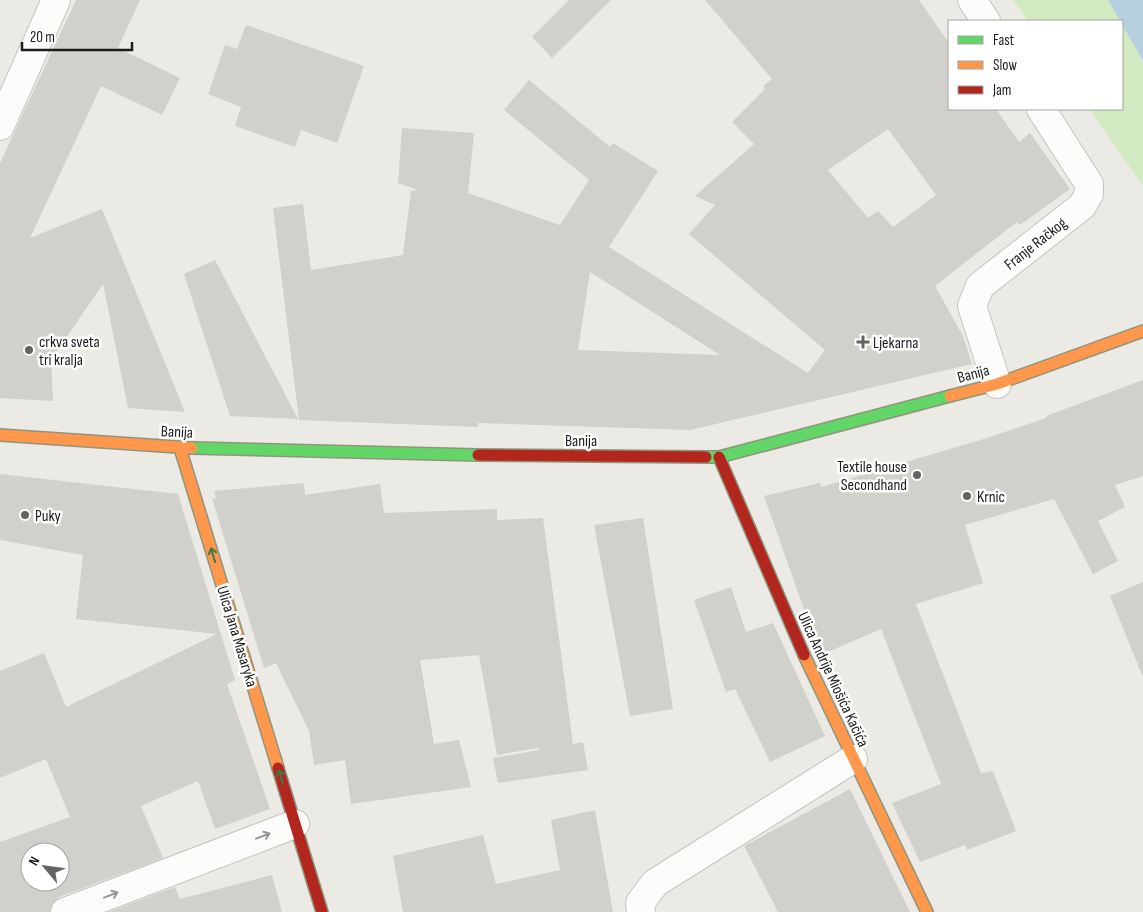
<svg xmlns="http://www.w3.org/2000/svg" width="1143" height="912" font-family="'Sofia Sans Condensed',sans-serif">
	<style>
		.grass { fill: #d1eac2 }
		.water { fill: #b7d0df }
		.building { fill: #d1d0cb; fill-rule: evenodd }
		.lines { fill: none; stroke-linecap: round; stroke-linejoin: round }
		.street-casing { stroke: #c3c3c0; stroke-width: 30 }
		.fast-casing { stroke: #8f957d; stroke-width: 14 }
		.slow-casing { stroke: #8f957d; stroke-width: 14 }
		.jam-casing { stroke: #8f957d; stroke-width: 14 }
		.street { stroke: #fcfcfb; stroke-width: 28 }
		.fast { stroke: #63d668; stroke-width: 11 }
		.slow { stroke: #ff974d; stroke-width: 11 }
		.jam { stroke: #b3261e; stroke-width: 11 }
		.oneway { stroke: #407942 }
		.oneway2 { stroke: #979797 }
		.poi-dot { fill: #646462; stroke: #fff; stroke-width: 2 }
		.labels { text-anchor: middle; stroke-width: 5; stroke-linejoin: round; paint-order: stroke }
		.street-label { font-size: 16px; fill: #1c1c1c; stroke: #fff }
		.poi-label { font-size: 16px; fill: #1c1c1c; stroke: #fff; text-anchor: start }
	</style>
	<rect width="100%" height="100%" fill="#ebeae4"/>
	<path class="grass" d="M1013 0H1108L1120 21H1028Z
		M1122 24 1143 61V186L1089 109H1122Z"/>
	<path class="water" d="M1108 0H1143V61Z"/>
	<path class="building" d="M76 0H140L118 48 180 78 162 115 101 86 30 238 102 209 185 412 128 408 103 284 51 360 53 401 0 398V163Z
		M569 0H611L552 58 532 37Z
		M705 0H919L949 43V109H996L1019 142 1030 133 1070 189 1020 225 1017 222 935 286 963 336 972 364 690 430 478 423V427L299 420 273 208 303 204 311 270 403 255 411 191 418 190 398 183 402 128 474 133 468 193 560 225 589 180 504 110 529 80 610 147 613 143 658 171 609 247 808 373 825 350 689 234 715 205 695 196 754 144 732 122 765 89 763 86 772 79ZM888 129 936 195 893 227 878 211 868 218 828 170ZM590 272 720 355 578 350Z
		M246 25 364 66 337 143 301 130 295 147 235 126 241 107 208 94 225 45 237 49Z
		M215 260 298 419 230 416 184 274Z
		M1143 380V476L1115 485 1125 507 1098 521 1118 561 1093 574 1054 499 965 525 983 583 916 604 981 773 993 771 1016 831 967 850 965 845 920 862 892 803 941 784 881 629 821 655 803 612H805L764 496 820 483 821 487 987 438 1046 418V416Z
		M0 474 178 494 235 680 227 684 270 809 215 829 198 781 141 806 163 858 59 897 53 903 50 912H0V842L70 817 46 759 0 778V671L44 653 66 707 217 634 76 619 83 555 0 540ZM30 852H60V882H30Z
		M304 483 305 495 380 484 384 513 497 509V520L543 518 573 744 583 742 588 770 498 783 493 758 539 750 538 748 497 755 479 655 420 660 434 744 459 740 471 787 351 804 345 760 314 765 309 731 276 663 264 668 212 498 216 499 214 491Z
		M643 518 673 709 630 716 594 525Z
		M1143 582V675H1142L1110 596Z
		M731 587 746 632 773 623 825 736 770 762 735 689 726 692 694 600Z
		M850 789 910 912H778L744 846Z
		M595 810 613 912H403L393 856 483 835 496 884 560 870 551 820Z
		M272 875 282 912H109L175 887 180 899Z"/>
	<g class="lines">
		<g class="street-casing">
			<path id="street" d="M972 0 986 21
				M0 126 56 0
				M997 384 972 306 980 286 1082 206 1089 194V184L1041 109
				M65 912 295 824
				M641 912 640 903 655 883 853 759"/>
		</g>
		<g class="fast-casing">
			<path id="fast" d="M192 448 478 455
				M706 457H719L950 396"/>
		</g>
		<g class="slow-casing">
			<path id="slow" d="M950 396 997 384 1143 331
				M0 435 192 448
				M180 448 278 768
				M804 655 927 912"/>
		</g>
		<g class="jam-casing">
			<path id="jam" d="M478 455 706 457
				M719 457 804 655
				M278 768 322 912"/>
		</g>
		<use href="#street" class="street"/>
		<use href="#fast" class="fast"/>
		<use href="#slow" class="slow"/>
		<use href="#jam" class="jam"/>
	</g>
	<defs><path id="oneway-shaft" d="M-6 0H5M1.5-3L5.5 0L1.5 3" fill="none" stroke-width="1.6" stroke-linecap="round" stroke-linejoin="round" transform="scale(1.25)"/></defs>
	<g class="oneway">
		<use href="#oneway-shaft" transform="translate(213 555) rotate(-107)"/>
		<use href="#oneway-shaft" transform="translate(281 777) rotate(-107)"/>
	</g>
	<g class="oneway2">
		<use href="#oneway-shaft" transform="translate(263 836) rotate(-21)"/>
		<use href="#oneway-shaft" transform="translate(111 895) rotate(-21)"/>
	</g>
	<g class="poi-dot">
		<path d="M860.5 334.5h5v5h5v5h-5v5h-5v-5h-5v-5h5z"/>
		<circle cx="29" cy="350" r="5"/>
		<circle cx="917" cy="475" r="5"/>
		<circle cx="967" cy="496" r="5"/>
		<circle cx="25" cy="515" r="5"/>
	</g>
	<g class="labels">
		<g class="street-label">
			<text transform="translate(1035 243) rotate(-38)" y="6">Franje Račkog</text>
			<text transform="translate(973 373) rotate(-15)" y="6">Banija</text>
			<text transform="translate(177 431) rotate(3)" y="6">Banija</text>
			<text x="581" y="446">Banija</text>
			<text transform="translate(238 636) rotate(73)" y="6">Ulica Jana Masaryka</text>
			<text transform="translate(834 679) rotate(65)" y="6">Ulica Andrije Miošića Kačića</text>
		</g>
		<g class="poi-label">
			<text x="39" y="347">crkva sveta<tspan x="39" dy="18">tri kralja</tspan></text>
			<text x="873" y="348">Ljekarna</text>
			<text x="907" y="472" text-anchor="end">Textile house<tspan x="907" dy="18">Secondhand</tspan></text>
			<text x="977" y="502">Krnic</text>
			<text x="35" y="521">Puky</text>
		</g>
	</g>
	<rect x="948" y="20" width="175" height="90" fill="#ffffff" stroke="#a4a4a4"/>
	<rect x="958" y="36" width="25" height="8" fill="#63d668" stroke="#a4a4a4"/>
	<text x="993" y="45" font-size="15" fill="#1c1c1c">Fast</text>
	<rect x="958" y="61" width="25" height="8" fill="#ff974d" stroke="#a4a4a4"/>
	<text x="993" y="70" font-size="15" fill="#1c1c1c">Slow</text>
	<rect x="958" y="86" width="25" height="8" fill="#b3261e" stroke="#a4a4a4"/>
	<text x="993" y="95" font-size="15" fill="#1c1c1c">Jam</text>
	<g transform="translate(45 867) rotate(299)"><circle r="24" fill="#ffffff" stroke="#a4a4a4"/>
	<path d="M0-4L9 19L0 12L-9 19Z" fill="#646462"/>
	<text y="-8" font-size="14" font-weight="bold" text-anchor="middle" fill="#1c1c1c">N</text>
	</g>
	<path d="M22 42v8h110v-8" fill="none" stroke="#1c1c1c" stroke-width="2.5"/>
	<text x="30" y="42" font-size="15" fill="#1c1c1c" stroke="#ffffff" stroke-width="4" paint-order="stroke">20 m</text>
</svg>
